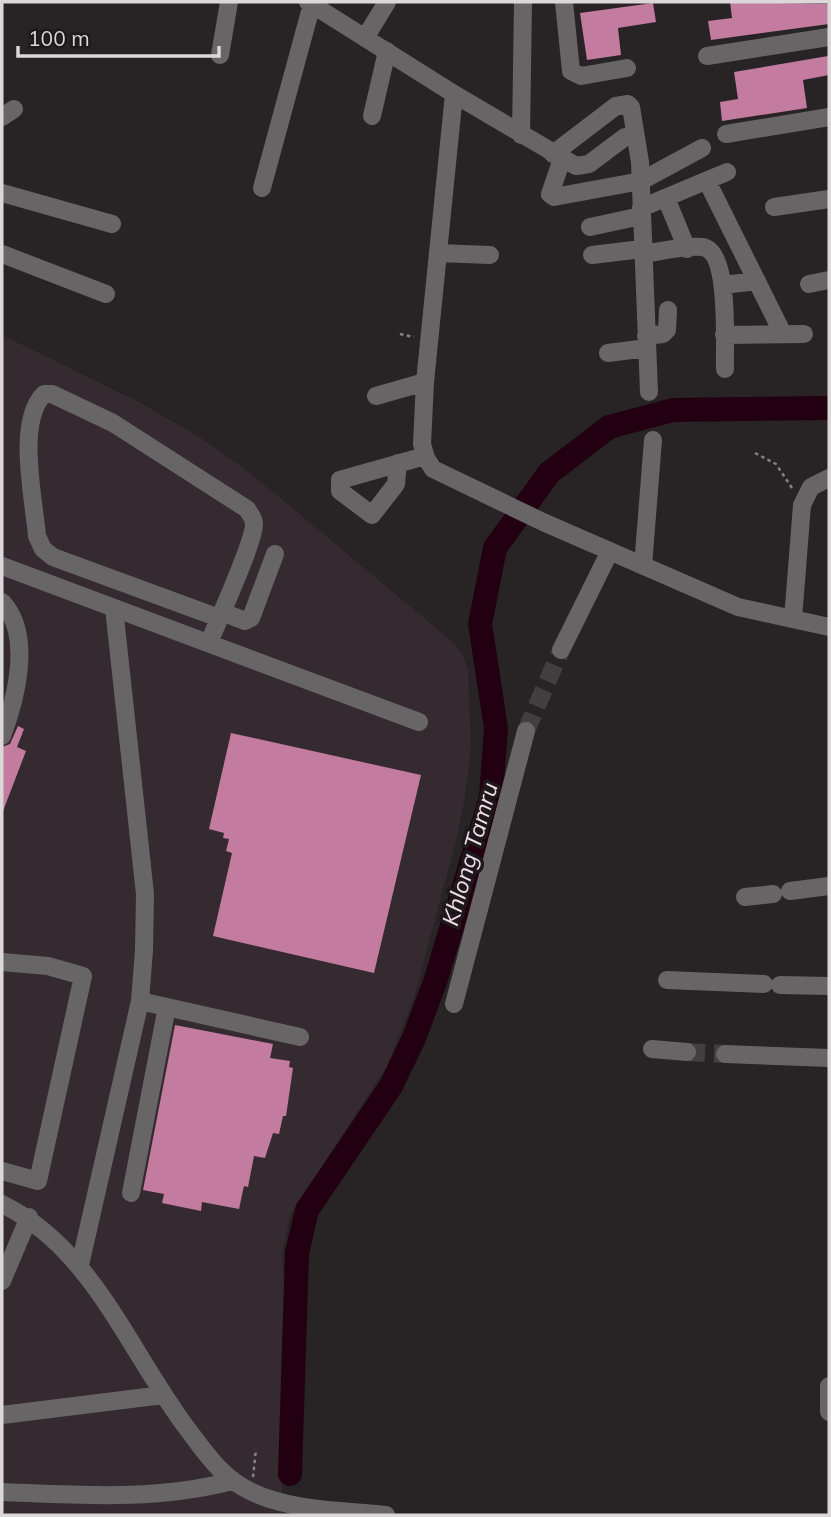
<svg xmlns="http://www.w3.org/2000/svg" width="831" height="1517" font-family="Mulish,sans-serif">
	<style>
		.built { fill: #352a2f }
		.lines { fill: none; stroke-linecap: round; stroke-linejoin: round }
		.river { stroke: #220012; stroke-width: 24 }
		.building { fill: #c37c9f }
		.minor-tunnel { stroke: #433e40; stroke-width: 18; stroke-dasharray: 18 9; stroke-linecap: butt }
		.path { stroke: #878385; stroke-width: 2.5; stroke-dasharray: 3.5 3.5; stroke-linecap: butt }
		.minor { stroke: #686567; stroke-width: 18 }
		.labels { text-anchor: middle; stroke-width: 7; stroke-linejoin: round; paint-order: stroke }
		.water-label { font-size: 23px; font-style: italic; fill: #f2dde7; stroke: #1e191b }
	</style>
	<rect width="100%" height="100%" fill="#282325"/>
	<path class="built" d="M2 335 139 402 201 438 254 476 454 643 463 655 468 670 471 749 465 796 456 841 414 998 387 1066 290 1216 282 1254 288 1339 281 1515 2 1514Z"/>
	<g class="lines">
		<path class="river" d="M290 1474 297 1253 307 1210 391 1086 414 1038 435 982 491 797 496 728 480 624 495 548 549 473 609 427 673 410 829 408"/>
	</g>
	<path class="building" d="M730 2 829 4V24L711 40 708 21 732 18Z
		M653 3 656 22 618 28 621 55 587 60 580 13Z
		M828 56 829 75 803 80 807 108 722 121 720 102 738 99 734 72Z
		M18 726 24 729 17 747 26 751 3 811 2 747 10 744Z
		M231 733 421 775 374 973 213 936 232 853 226 851 229 839 223 838 224 833 209 829Z
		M175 1025 273 1044 270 1058 290 1061 289 1067 293 1068 286 1116H283L279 1134 273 1133 265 1158 254 1156 248 1187 244 1186 239 1209 202 1202 201 1211 162 1203 164 1194 143 1190Z"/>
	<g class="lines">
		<path class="minor-tunnel" d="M526 731 561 650
			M687 1052 725 1054"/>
		<path class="path" d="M400 334 414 337
			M755 453 776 464 792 488
			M253 1477 256 1449"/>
		<path class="minor" d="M308 2 454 94 425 382 422 444 426 458 433 469 543 522 738 607 829 627
			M564 2 571 71 581 76 627 68
			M365 38 387 2
			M220 55 229 2
			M707 56 829 37
			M454 94 576 166 589 164 625 137
			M372 116 387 51
			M2 117 14 109
			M726 134 829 117
			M521 135 523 2
			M553 154 616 106 628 104 631 107 640 162 649 392
			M562 159 550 194 554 197 641 181 702 148
			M707 181 783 334
			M262 188 312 4
			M2 193 112 224
			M666 198 687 249
			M774 207 829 199
			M641 208 727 172
			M590 227 641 216
			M438 253 490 255
			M2 254 106 294
			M642 254C660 252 684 245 702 247 731 250 724 346 725 369
			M592 255 642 249
			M809 284 829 280
			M723 285 757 281
			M724 335 804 334
			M646 336 663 334 667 330 668 310
			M608 353 647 348
			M376 396 425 382
			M398 463 396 484 372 515 340 491V480L425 456
			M2 566 419 722
			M643 566 653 440
			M2 602C33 635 16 699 2 736
			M222 612 245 621 251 618 275 554
			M793 619 802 505 811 487 829 478
			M209 643C218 620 254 543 254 524 254 518 250 514 247 509L113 423 52 394H44C16 422 34 499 37 536L43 549 53 557 219 618
			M561 650 610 551
			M790 891 829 886
			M745 897 773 894
			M2 962 48 966 83 976 38 1181 2 1171
			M667 980 764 984
			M780 985 829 986
			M140 1001 300 1037
			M454 1004 526 731
			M652 1049 687 1052
			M725 1054 829 1058
			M131 1193 167 1007
			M2 1204C92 1248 128 1349 186 1427 205 1452 221 1477 250 1491 290 1511 342 1510 386 1515
			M80 1265 140 1001 144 950 145 894 114 608
			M2 1281 29 1217
			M829 1386V1412
			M2 1415 163 1395
			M2 1492C80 1495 156 1501 232 1481"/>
	</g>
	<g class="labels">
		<g class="water-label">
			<text transform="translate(470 854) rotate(-74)" y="8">Khlong Tamru</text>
		</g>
	</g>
	<rect width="831" height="1517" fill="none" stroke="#dcd8da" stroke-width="7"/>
	<path d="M18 46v10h201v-10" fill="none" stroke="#dcd8da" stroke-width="3.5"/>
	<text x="28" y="46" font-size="21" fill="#dcd8da" stroke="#1e191b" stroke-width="5" paint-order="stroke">100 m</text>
</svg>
